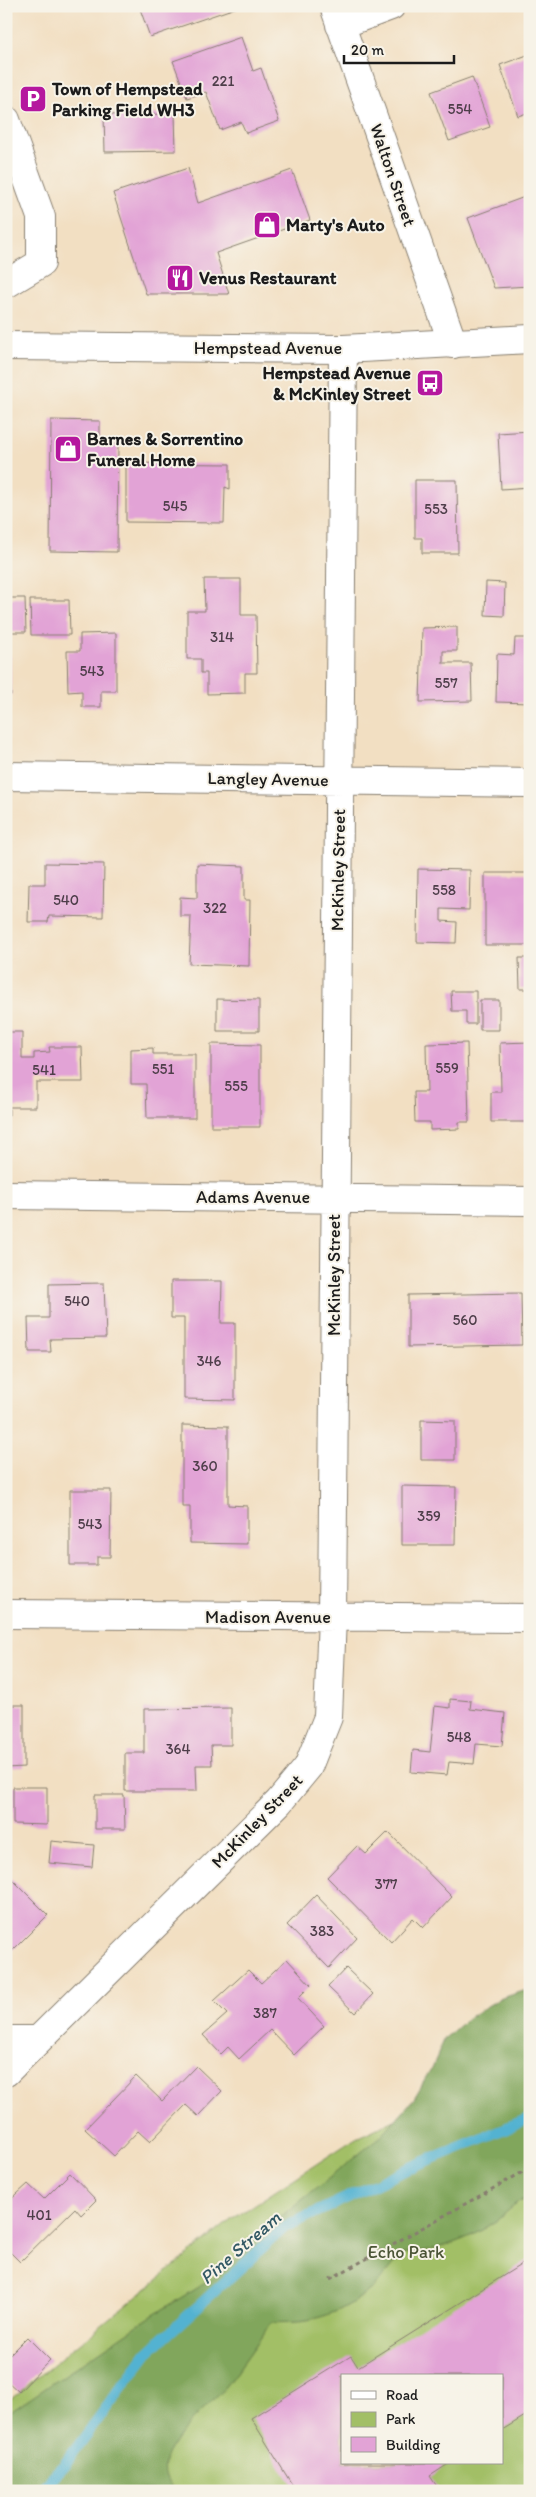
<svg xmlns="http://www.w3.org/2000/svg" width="536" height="2497" font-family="Itim,sans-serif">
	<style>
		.green { fill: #a2bf66; stroke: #5f6e41; fill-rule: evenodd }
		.forest { fill: #81a65b; stroke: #4e613c }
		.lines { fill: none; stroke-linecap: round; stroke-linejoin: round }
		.stream { stroke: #53b2d1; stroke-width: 11 }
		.building { fill: #e2a3d6 }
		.minor-casing { stroke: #877e6f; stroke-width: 30 }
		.major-casing { stroke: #877e6f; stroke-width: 30 }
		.path { stroke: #877e6f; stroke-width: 3; stroke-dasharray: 4 4; stroke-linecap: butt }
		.minor { stroke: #fff; stroke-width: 28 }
		.major { stroke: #fff; stroke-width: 28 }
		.labels { text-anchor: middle; stroke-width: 4; stroke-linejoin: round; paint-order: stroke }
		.number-label { font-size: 15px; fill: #4e3e4a }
		.poi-label { font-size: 18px; font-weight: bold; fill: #1c1c1c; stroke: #f7f3e8; text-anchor: start }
		.street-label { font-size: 18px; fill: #1c1c1c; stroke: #f7f3e8 }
		.park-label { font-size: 18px; fill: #4b5536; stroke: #f7f3e8 }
		.water-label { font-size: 19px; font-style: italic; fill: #325864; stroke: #f7f3e8 }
	</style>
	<rect width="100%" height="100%" fill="#f7f3e8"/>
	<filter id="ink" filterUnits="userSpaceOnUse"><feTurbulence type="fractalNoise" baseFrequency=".02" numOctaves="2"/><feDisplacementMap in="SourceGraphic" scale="10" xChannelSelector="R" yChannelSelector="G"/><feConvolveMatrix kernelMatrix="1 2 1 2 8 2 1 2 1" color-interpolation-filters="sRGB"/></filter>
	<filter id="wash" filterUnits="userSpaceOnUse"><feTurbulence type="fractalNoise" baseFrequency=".0096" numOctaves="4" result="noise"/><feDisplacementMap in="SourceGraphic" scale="20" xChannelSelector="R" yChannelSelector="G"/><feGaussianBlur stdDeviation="1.12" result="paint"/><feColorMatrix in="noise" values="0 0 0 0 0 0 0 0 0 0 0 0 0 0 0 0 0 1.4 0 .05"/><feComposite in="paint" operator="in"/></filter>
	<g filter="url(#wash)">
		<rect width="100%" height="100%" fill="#f2dfc2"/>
		<path class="green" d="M530 2057V2491H6V2403L231 2220 356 2138ZM342 2376H502V2463H342Z"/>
		<path class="forest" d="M530 1989V2196C514 2203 503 2217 489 2226 459 2244 434 2250 400 2255 380 2287 346 2314 307 2320 296 2322 283 2321 272 2322 256 2344 241 2367 224 2388 205 2412 139 2457 175 2491H6V2415L144 2321 225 2270 266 2229 380 2137 413 2100 432 2068 445 2038 469 2017 499 1999Z"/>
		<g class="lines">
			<path class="stream" d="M38 2491 64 2465 147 2353 285 2227 414 2166 530 2118"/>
		</g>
		<g id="blocks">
			<path class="building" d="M139 6H238V7L150 37Z
				M241 37 253 71 261 68 279 121 246 133 241 122 220 130 206 92 187 98 173 61Z
				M530 54V112L518 116 500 65Z
				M472 77 490 127 449 141 431 92Z
				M175 114 176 151 105 152 104 115Z
				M188 168 198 203 292 170 310 220 216 253 229 294H146L113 193Z
				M530 195V286L494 288 468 218Z
				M51 420 100 421V444L118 445 117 552 50 551Z
				M530 431V487L501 489 498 433Z
				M126 463 230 464V489L225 487 224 523 126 522Z
				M415 480H457L458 553H422V538H415Z
				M204 579H241V615H256L257 673H245V693L207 694V673H201V659H187V611H205Z
				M486 582 505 583 504 616 485 615Z
				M6 598H25L26 632H6Z
				M30 600H69L70 635H31Z
				M457 627V651H443V663H471L472 701 420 702 422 628Z
				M116 633V691H101V707H82V691L68 692 67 651H80V634Z
				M515 638H530V703L496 702 497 654 514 655Z
				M6 656H10L11 695H6Z
				M45 863 104 864 103 917 49 916 48 922H28L29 884H45Z
				M197 864 244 866V900H250L249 966 189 964 191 916H180V897L197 898Z
				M418 869 470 870 469 910 441 909V921L457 922 456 943 417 942Z
				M485 873H529L530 945H485Z
				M519 958H530V989H520Z
				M451 991H476V1024H466V1011H452Z
				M217 999 259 1000V1031H217Z
				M480 1000H499V1030H480Z
				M6 1032H22V1059H34V1053L50 1052 49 1047H82L83 1082H36V1107H9V1115H6Z
				M530 1042V1122H491V1092H501L500 1043Z
				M467 1043 469 1122H459V1129L430 1130V1122H415L414 1092H427L426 1044Z
				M211 1044 260 1045V1127H211Z
				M153 1048V1054H195V1118H147L146 1084H131V1049Z
				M171 1281H222L221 1323H235V1400L184 1399V1318H171Z
				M104 1283 106 1338 50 1339 51 1352H29L28 1318H49V1284Z
				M521 1293 522 1345 408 1347V1295Z
				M421 1420 455 1421V1460H421Z
				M182 1425 228 1426V1505L247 1506V1544L190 1543V1507H182Z
				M402 1486 456 1487 455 1545H402Z
				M70 1490H111L110 1557H97V1565H70Z
				M450 1699 471 1701 470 1709 505 1713 502 1746 476 1744 474 1764 449 1762 447 1775 411 1772 413 1750 430 1752 435 1706 450 1708Z
				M6 1705H24V1767L6 1768Z
				M231 1708V1745H211L212 1765H196L197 1791H125V1753H144V1709Z
				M13 1787H47V1825L13 1824Z
				M95 1795H124L125 1829H95Z
				M388 1832 452 1897 423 1928 413 1918 391 1942 327 1877 357 1846 366 1854Z
				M51 1841 94 1845 92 1867 49 1863Z
				M8 1875 48 1915 6 1957V1877Z
				M316 1895 357 1938 329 1968 287 1925Z
				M287 1959 311 1985 298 1998 324 2026 294 2055 270 2030 239 2059 228 2047 221 2054 203 2035 227 2014 214 2001 248 1970 261 1983Z
				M346 1968 373 1994 355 2013 328 1987Z
				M196 2066 222 2091 198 2116 186 2105 150 2142 138 2131 114 2156 85 2129 136 2076 162 2101Z
				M70 2173 96 2200 81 2215 75 2208 20 2262 6 2248V2204L28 2184 44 2199Z
				M530 2259V2413L502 2430V2376H342V2463H450L430 2476 440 2491H296L251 2418 351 2356 358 2367Z
				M27 2337 50 2360 19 2392 6 2380V2358Z"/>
		</g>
	</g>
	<g filter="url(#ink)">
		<use href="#blocks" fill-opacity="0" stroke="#877e6f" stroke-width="1"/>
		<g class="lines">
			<g class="minor-casing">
				<path id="minor" d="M334 6 453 344
					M340 25 391 6
					M6 120 41 217V263L6 284
					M6 776 530 783
					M6 1195 530 1201
					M6 1614 530 1618
					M6 2040H38
					M6 2072 279 1802 308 1767 328 1717 332 1617 343 349"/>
			</g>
			<g class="major-casing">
				<path id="major" d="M6 346 343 349 530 339"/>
			</g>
			<path class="path" d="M330 2279 530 2168"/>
			<use href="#minor" class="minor"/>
			<use href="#major" class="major"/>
		</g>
	</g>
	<defs>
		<g id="parking-square" transform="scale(1.4375)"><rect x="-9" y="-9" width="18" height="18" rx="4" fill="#b5179e" stroke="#f7f3e8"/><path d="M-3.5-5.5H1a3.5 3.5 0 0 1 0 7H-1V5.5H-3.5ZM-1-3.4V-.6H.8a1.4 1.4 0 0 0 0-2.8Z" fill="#fff"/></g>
		<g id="shop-square" transform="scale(1.4375)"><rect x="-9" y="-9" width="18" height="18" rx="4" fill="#b5179e" stroke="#f7f3e8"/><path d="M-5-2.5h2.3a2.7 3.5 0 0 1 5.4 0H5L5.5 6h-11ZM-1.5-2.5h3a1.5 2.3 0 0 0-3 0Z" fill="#fff"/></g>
		<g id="restaurant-square" transform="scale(1.4375)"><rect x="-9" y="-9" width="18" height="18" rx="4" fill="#b5179e" stroke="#f7f3e8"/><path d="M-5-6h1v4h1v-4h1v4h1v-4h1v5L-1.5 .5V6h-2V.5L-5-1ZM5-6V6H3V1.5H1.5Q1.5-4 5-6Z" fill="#fff"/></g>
		<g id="bus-square" transform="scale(1.4375)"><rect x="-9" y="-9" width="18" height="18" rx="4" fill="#b5179e" stroke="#f7f3e8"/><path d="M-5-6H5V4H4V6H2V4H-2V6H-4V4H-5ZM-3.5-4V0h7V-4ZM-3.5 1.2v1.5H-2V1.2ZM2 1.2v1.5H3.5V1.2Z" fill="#fff"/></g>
	</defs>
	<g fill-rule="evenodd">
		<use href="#parking-square" x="33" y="99"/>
		<use href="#shop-square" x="267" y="225"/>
		<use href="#restaurant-square" x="180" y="278"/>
		<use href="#bus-square" x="430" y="383"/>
		<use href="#shop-square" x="68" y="449"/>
	</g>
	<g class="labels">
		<g class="number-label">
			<text x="223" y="86">221</text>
			<text x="460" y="114">554</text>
			<text x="175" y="511">545</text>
			<text x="436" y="514">553</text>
			<text x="222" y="642">314</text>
			<text x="92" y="676">543</text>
			<text x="446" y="688">557</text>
			<text x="444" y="895">558</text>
			<text x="66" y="905">540</text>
			<text x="215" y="913">322</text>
			<text x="447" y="1073">559</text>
			<text x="163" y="1074">551</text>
			<text x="44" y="1075">541</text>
			<text x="236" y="1091">555</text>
			<text x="77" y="1306">540</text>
			<text x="465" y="1325">560</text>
			<text x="209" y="1366">346</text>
			<text x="205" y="1471">360</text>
			<text x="429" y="1521">359</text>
			<text x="90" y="1529">543</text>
			<text x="459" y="1742">548</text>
			<text x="178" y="1754">364</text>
			<text x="386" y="1889">377</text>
			<text x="322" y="1936">383</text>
			<text x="265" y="2018">387</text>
			<text x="39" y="2220">401</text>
		</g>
		<g class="poi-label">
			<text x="52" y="95">Town of Hempstead<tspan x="52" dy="21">Parking Field WH3</tspan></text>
			<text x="286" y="231">Marty's Auto</text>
			<text x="199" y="284">Venus Restaurant</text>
			<text x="411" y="379" text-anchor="end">Hempstead Avenue<tspan x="411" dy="21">&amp; McKinley Street</tspan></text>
			<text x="87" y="445">Barnes &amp; Sorrentino<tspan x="87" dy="21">Funeral Home</tspan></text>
		</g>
		<g class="street-label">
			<text transform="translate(393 175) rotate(71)" y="6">Walton Street</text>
			<text x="268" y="354">Hempstead Avenue</text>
			<text transform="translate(268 779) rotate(1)" y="6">Langley Avenue</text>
			<text transform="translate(338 870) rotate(-89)" y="6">McKinley Street</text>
			<text x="253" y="1203">Adams Avenue</text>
			<text transform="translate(334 1275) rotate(-90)" y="6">McKinley Street</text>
			<text x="268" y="1623">Madison Avenue</text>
			<text transform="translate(257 1821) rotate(-46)" y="6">McKinley Street</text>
		</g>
		<g class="park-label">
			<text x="406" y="2258">Echo Park</text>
		</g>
		<g class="water-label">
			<text transform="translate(240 2247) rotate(-41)" y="7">Pine Stream</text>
		</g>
	</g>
	<rect width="536" height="2497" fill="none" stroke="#f7f3e8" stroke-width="25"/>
	<rect x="341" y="2374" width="162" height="90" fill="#f7f3e8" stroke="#9f9d96"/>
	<rect x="351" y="2391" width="25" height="8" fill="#ffffff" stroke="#9f9d96"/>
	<text x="386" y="2400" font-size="15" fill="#1c1c1c">Road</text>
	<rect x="351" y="2412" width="25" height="15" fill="#a2bf66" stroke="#9f9d96"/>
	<text x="386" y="2424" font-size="15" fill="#1c1c1c">Park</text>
	<rect x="351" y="2437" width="25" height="15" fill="#e2a3d6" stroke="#9f9d96"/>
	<text x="386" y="2450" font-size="15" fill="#1c1c1c">Building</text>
	<path d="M344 55v8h110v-8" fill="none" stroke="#1c1c1c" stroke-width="2.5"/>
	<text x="351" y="55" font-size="15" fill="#1c1c1c" stroke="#f7f3e8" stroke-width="4" paint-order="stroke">20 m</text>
</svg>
